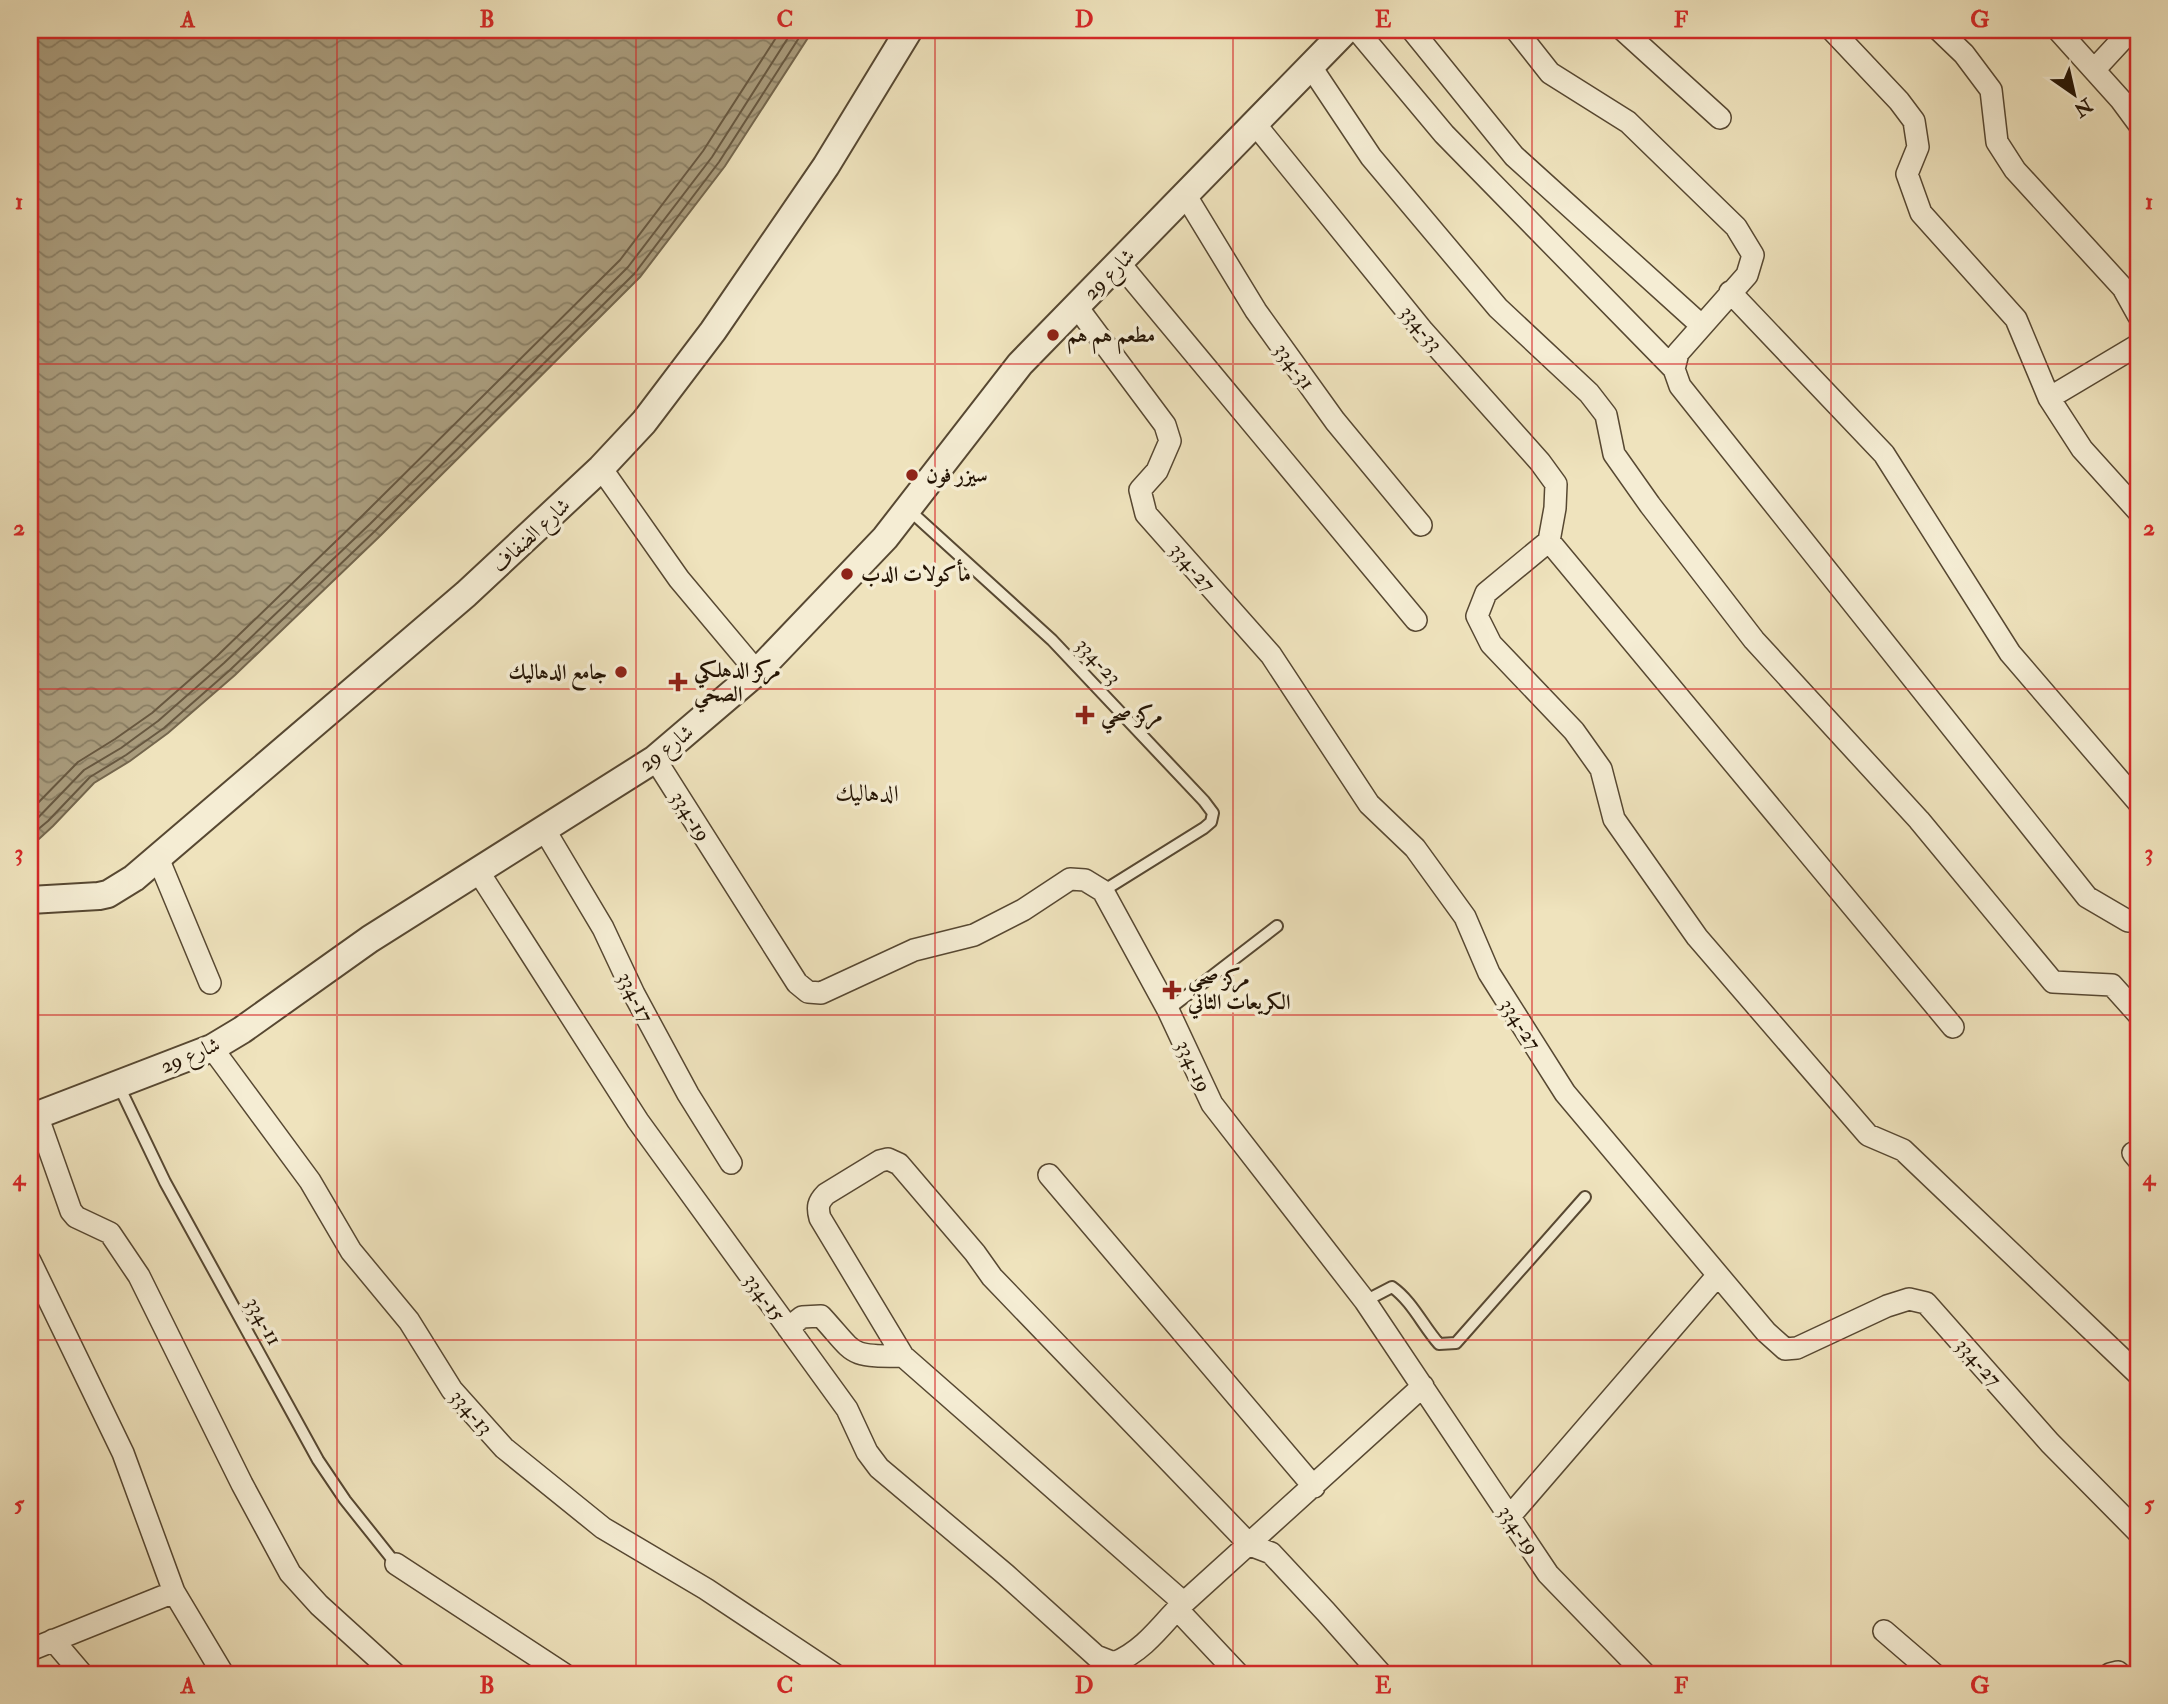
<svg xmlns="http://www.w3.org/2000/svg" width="2168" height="1704" font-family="'IM FELL Double Pica',Amiri,serif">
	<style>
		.water { fill: url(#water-waves); stroke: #74664d; stroke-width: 2 }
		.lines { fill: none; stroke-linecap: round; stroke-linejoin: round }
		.shore { stroke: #675841; stroke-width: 2 }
		.service-casing { stroke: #574832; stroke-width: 14 }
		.minor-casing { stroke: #574832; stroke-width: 24 }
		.tertiary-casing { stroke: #574832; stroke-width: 30 }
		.service { stroke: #f5edd4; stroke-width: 10 }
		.minor { stroke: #f5edd4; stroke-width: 21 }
		.tertiary { stroke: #f5edd4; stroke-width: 26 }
		.grid { fill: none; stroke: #d62828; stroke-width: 2; stroke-opacity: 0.55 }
		.poi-dot { fill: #8f2418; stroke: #f5edd4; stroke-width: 2.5 }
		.labels { text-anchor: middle; stroke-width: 7; stroke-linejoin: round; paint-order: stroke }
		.street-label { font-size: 21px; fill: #241404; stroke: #f5edd4 }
		.poi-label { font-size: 21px; font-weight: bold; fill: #241404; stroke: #f5edd4; text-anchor: start }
		.neighbourhood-label { font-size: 23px; fill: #241404; stroke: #f5edd4 }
		.neatline { fill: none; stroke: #d62828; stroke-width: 2.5 }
		.grid-label { font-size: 23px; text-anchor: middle; font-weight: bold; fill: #d62828 }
	</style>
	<defs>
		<pattern id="water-waves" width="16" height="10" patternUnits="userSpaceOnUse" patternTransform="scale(1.75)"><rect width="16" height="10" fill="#aa9d7e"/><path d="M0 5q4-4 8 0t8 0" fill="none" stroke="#8a7f65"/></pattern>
	</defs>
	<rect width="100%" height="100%" fill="#efe3bd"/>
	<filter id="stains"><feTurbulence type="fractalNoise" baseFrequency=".00286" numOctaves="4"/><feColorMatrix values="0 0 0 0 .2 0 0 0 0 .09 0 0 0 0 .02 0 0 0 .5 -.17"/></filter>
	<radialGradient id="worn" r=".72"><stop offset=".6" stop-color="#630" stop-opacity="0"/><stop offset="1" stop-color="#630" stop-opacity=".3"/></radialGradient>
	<path class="water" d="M30 30H813L725 166 640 277 381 535 235 675 168 733 130 761 94 783 53 826 39 839 30 843Z"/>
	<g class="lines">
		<path class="shore" d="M30 811 78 762 115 739 152 713 217 656 362 516 620 260 703 151 781 30
			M30 826 84 770 121 748 158 721 224 663 370 524 628 267 712 157 793 30
			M30 836 48 821 90 777 126 755 164 728 230 670 376 530 635 273 719 162 804 30"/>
		<g class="service-casing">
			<path id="service" d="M908 509 1052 640 1204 801 1213 813 1211 822 1204 828 1103 891
				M1168 1010 1277 926
				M118 1084 165 1182 318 1460 345 1500 396 1564
				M1365 1301 1392 1287C1412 1301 1423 1326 1439 1344L1456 1343 1585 1197"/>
		</g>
		<g class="minor-casing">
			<path id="minor" d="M1357 30 1444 134 1674 369
				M1412 30 1514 156 1702 326
				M1516 30 1550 73 1628 122 1736 227 1753 255 1747 275 1678 353 1674 369 1680 386 2087 897 2128 921H2138
				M1623 30 1720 118
				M1832 30 1899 101 1914 121 1918 147 1907 174 1921 213 2016 319 2049 398 2082 449 2138 511
				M1939 30 1964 54 1991 90 1997 142 2015 170 2123 288 2138 315
				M2058 30 2121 100 2138 123
				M1311 67 1371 157 1498 308 1589 393 1606 415 1614 454 1650 505 1754 640 1919 820 2053 982 2112 985 2138 1014
				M2094 70 2131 30
				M1255 124 1423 331 1540 462 1556 484 1555 508 1549 541
				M1186 196 1256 311 1335 421 1421 525
				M1120 264 1416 620
				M1730 292 1884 454 2010 653 2138 802
				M1077 307 1165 425 1170 441 1157 471 1140 490 1146 514 1271 655 1369 804 1415 848 1465 917 1489 973 1565 1093 1766 1332 1785 1349 1797 1348 1887 1306 1909 1299 1926 1303 2050 1443 2138 1532
				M2049 398 2138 345
				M601 468 679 579 757 672
				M1549 541 1486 593 1477 616 1491 644 1574 731 1601 769 1614 819 1697 937 1868 1135 1903 1150 2138 1374
				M1549 541 1953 1027
				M655 759 797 983 808 992 821 993 914 950 974 935 1023 910 1070 879 1085 880 1103 891 1168 1010 1212 1104 1365 1301 1548 1574 1645 1674
				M544 829 603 928 634 994 688 1094 731 1163
				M158 858 210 983
				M478 871 638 1121 847 1409 867 1452 879 1468 1005 1574 1096 1656 1114 1663C1141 1652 1158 1630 1177 1609L1423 1386
				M212 1048 310 1181 351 1251 409 1321 452 1390 504 1448 603 1528 706 1589 834 1674
				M37 1115 71 1211 76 1217 110 1233 139 1276 242 1484 290 1573 319 1605 395 1674
				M2133 1153 2138 1159
				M1049 1175 1314 1487
				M30 1261 123 1453 174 1592 223 1674
				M788 1328 802 1317 821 1316C856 1354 847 1357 903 1356
				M1510 1516 1718 1275
				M396 1564 564 1674
				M1184 1603 903 1356 820 1218C817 1207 818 1202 826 1194L880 1161 888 1159 899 1164 975 1253 992 1277 1250 1545 1271 1553 1326 1612 1381 1674
				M1177 1609 1238 1674
				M1884 1631 1934 1674
				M53 1640 82 1674
				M30 1650 174 1592
				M2110 1674 2118 1672 2120 1674"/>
		</g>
		<g class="tertiary-casing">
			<path id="tertiary" d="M30 900 99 896 108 894 134 878 466 594 601 468 644 422 713 331 826 166 909 30
				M30 1118 212 1048 242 1030 370 939 655 759 757 672 885 538 1020 364 1346 30"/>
		</g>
		<use href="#service" class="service"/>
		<use href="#minor" class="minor"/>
		<use href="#tertiary" class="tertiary"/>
	</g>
	<path class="grid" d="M337 30V1674M636 30V1674M935 30V1674M1233 30V1674M1532 30V1674M1831 30V1674M30 364H2138M30 689H2138M30 1015H2138M30 1340H2138"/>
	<g class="poi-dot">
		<circle cx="1053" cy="335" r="7"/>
		<circle cx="912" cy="475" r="7"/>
		<circle cx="847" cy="574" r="7"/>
		<circle cx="621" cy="672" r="7"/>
		<path d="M674.5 671.5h7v7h7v7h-7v7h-7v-7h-7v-7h7z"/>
		<path d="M1081.5 704.5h7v7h7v7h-7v7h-7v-7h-7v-7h7z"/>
		<path d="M1168.5 979.5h7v7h7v7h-7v7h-7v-7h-7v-7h7z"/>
	</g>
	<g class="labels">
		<g class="street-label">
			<text transform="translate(1109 274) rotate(-45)" y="7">شارع 29</text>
			<text transform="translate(1422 328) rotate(50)" y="7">334-33</text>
			<text transform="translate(1295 366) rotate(54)" y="7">334-31</text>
			<text transform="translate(531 535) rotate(-43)" y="7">شارع الضفاف</text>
			<text transform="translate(1193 567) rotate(49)" y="7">334-27</text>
			<text transform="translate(1099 661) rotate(47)" y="7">334-23</text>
			<text transform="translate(666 748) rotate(-38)" y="7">شارع 29</text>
			<text transform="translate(691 816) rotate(58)" y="7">334-19</text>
			<text transform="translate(636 997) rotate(63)" y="7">334-17</text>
			<text transform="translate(1521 1024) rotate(57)" y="7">334-27</text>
			<text transform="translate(190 1055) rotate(-23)" y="7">شارع 29</text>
			<text transform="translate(1194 1066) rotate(65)" y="7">334-19</text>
			<text transform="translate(765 1297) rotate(54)" y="7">334-15</text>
			<text transform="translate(264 1321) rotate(61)" y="7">334-11</text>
			<text transform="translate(1979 1362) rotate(48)" y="7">334-27</text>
			<text transform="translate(472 1412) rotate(49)" y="7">334-13</text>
			<text transform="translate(1519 1530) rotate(56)" y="7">334-19</text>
		</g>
		<g class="poi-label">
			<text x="1067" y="342">مطعم هم هم</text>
			<text x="926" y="482">سيزر فون</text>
			<text x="861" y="581">مأكولات الدب</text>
			<text x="694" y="677">مركز الدهلكي<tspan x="694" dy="24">الصحي</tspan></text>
			<text x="607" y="679" text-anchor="end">جامع الدهاليك</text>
			<text x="1101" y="722">مركز صحي</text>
			<text x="1188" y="985">مركز صحي<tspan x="1188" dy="24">الكريعات الثاني</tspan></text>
		</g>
		<g class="neighbourhood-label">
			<text x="867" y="801">الدهاليك</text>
		</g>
	</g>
	<rect width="2168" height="1704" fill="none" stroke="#efe3bd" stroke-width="77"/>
	<g transform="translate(2074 94) rotate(146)" stroke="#f5edd4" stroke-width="5" paint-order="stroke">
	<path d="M0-5L12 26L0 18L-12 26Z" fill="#241404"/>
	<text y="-10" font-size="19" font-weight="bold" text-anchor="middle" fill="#241404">N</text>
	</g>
	<rect x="38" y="38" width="2092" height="1628" class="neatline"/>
	<g class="grid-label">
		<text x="188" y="27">A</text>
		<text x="487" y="27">B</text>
		<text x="785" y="27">C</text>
		<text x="1084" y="27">D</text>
		<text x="1383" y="27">E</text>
		<text x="1681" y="27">F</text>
		<text x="1980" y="27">G</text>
		<text x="19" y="209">1</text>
		<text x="2149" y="209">1</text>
		<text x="19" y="535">2</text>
		<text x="2149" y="535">2</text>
		<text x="19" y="860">3</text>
		<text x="2149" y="860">3</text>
		<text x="19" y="1185">4</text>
		<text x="2149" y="1185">4</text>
		<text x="19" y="1511">5</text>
		<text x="2149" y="1511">5</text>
		<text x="188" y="1693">A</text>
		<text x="487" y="1693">B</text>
		<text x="785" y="1693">C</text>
		<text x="1084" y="1693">D</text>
		<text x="1383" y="1693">E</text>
		<text x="1681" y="1693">F</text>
		<text x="1980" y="1693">G</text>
	</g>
	<rect width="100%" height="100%" filter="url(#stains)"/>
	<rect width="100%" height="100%" fill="url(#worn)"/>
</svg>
